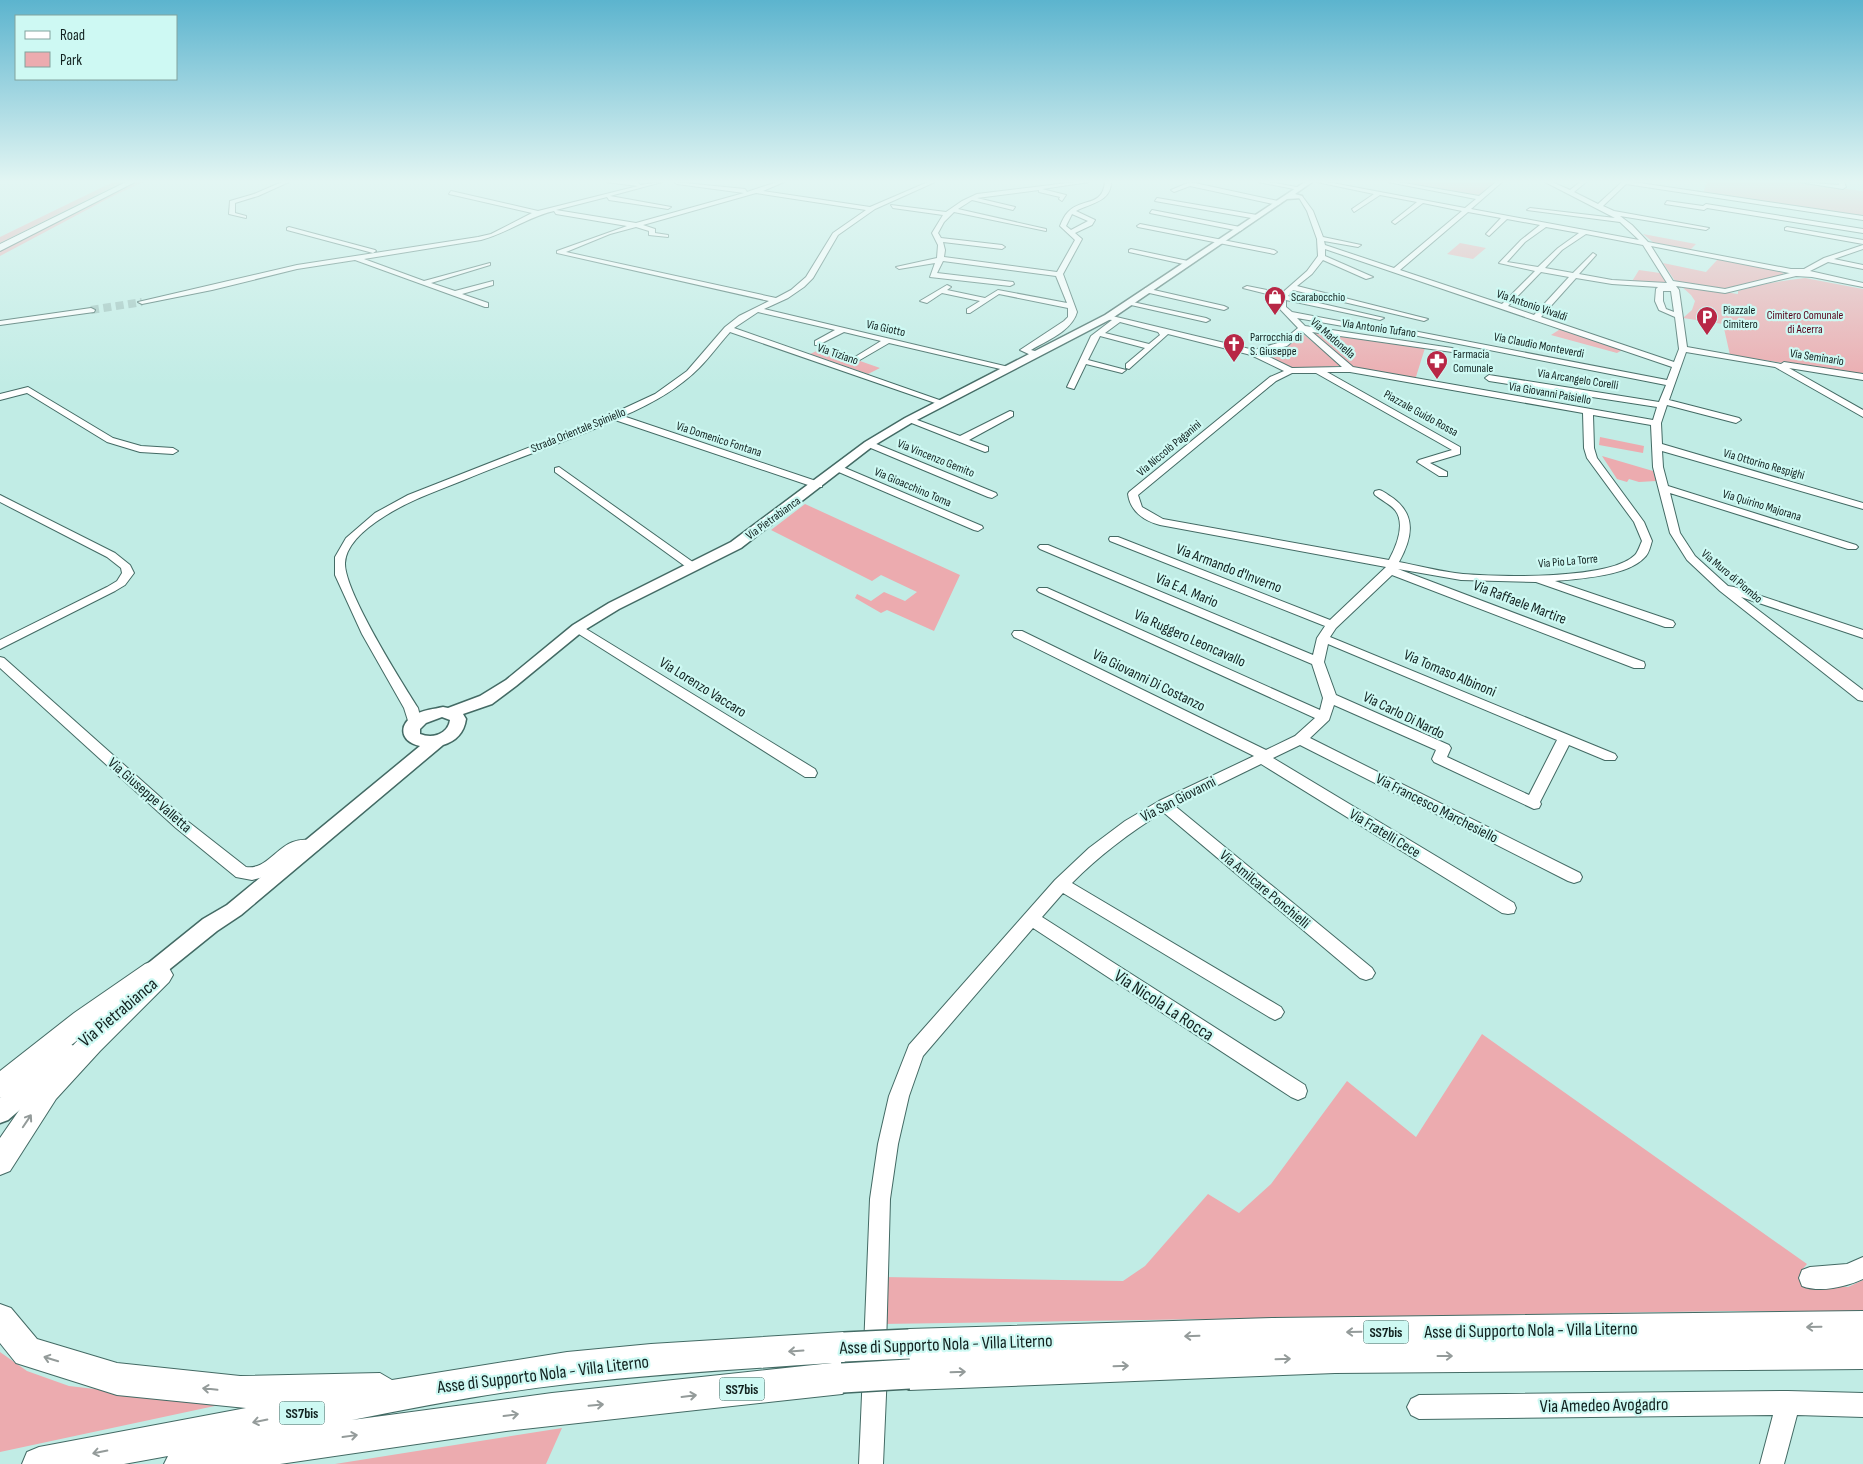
<svg xmlns="http://www.w3.org/2000/svg" width="1863" height="1464" font-family="'Sofia Sans Condensed',sans-serif">
	<style>
		.green { fill: #ecabaf }
		.lines { fill: none; stroke-linecap: round; stroke-linejoin: round }
		.minor-tunnel { stroke: #9ec3bd; stroke-width: 8; stroke-dasharray: 8 4.5; stroke-linecap: butt }
		.minor-casing { stroke: #436a64; stroke-width: 2 }
		.major-casing { stroke: #436a64; stroke-width: 3 }
		.highway-casing { stroke: #436a64; stroke-width: 2 }
		.minor { fill: #fff; fill-rule: evenodd }
		.major { fill: #fff; fill-rule: evenodd }
		.highway { fill: #fff; fill-rule: evenodd }
		.highway-bridge-casing { stroke: #436a64; stroke-width: 32; stroke-linecap: butt }
		.highway-bridge { stroke: #fff; stroke-width: 29 }
		.oneway { stroke: #949b9a }
		.labels { text-anchor: middle; stroke-width: 4.5; stroke-linejoin: round; paint-order: stroke }
		.far-poi-label { font-size: 12px; fill: #11211f; stroke: #cef9f3; text-anchor: start }
		.far-street-label { font-size: 12px; fill: #11211f; stroke: #cef9f3 }
		.far-park-label { font-size: 12px; fill: #560018; stroke: #cef9f3 }
		.shield { fill: #cef9f3; stroke: #4a625f; stroke-width: 1 }
		.shield-label { font-size: 14px; font-weight: bold; fill: #11211f }
		.street-label { font-size: 15px; fill: #11211f; stroke: #cef9f3 }
		.near-street-label { font-size: 18px; fill: #11211f; stroke: #cef9f3 }
	</style>
	<rect width="100%" height="100%" fill="#c1ece5"/>
	<path class="green" d="M113 182H123L0 243V237Z
		M134 182H143L111 197 0 256V250Z
		M1411 182H1495L1478 197 1410 184 1414 183Z
		M1707 182H1792L1863 191V217L1703 193Z
		M1643 234 1696 244 1690 250 1654 243Z
		M1460 243 1486 248 1473 259 1447 254Z
		M1718 259 1780 271 1784 274 1783 276 1725 289 1675 281 1663 263 1706 272Z
		M1639 270 1660 273 1667 283H1631Z
		M1805 278 1863 289V375L1730 355 1723 324 1683 318 1692 310 1695 301 1691 295 1681 286 1738 294V291C1760 284 1782 281 1805 278Z
		M1562 328 1624 349 1617 353 1551 335Z
		M1310 331 1425 348 1415 380 1353 368Z
		M1303 334 1343 366 1293 368 1262 354 1288 346Z
		M823 348 880 368 868 374 810 354Z
		M1600 437 1644 446 1643 453 1599 445Z
		M1602 456 1653 471 1656 481 1639 482 1629 479 1627 482 1617 479Z
		M805 504 960 575 934 631 887 610 881 613 855 598 857 594 871 601 884 592 905 601 917 592 881 575 872 581 771 530Z
		M1482 1034 1807 1264 1801 1271 1804 1283 1848 1287 1863 1280V1312L1731 1311 881 1324 883 1277 1123 1281 1145 1266 1208 1194 1239 1213 1271 1184 1347 1081 1416 1137Z
		M0 1352 27 1371 69 1386 224 1404 0 1452Z
		M562 1428 546 1464H335Z"/>
	<g class="lines">
		<path class="minor-tunnel" d="M91 310 142 302"/>
		<g class="minor-casing">
			<path id="minor" d="M282 182H289L258 196 235 203V213L246 216V218L229 214 230 201 254 194Z
				M606 182H638L640 185 662 182 610 196 671 207 668 209 609 200 607 197 556 210 636 223 744 193 677 184 674 182 745 189 747 192 777 182H784L763 191 870 207 928 182H935L875 209 838 235 813 278 804 287 788 298 764 309 1013 368 1009 371 889 343 858 361H855V357L881 341 844 332 818 345H815V341L835 330 758 312 734 328 945 402 941 405 938 404 730 332C719 344 710 357 699 368 677 390 651 404 623 416L822 483V487H814L615 420C566 442 514 459 464 480 437 491 410 500 385 516 369 526 346 543 345 563 344 591 401 681 418 708L422 724 420 727H410L404 708 362 634 335 575V557L346 538 375 513 408 495 599 420 655 394 687 371 725 327 739 316 769 301 557 253V251L627 226 556 214 554 211C528 217 507 233 481 240L364 259 424 281 490 263V265L431 283 455 291 493 281V285L462 294 488 303V307H485L355 260 297 269 212 290 142 304 138 302 297 265 478 237 491 234 532 213 449 194 451 191 538 211 638 186ZM756 193 866 210 833 233 806 277 791 290 776 298 566 252 610 234 636 227 649 231V235L668 237V235L655 233V229L643 225Z
				M1076 182H1089L1042 189 1066 195 1062 201 1059 199 1060 197 1039 192V190L977 198 1015 207 1013 210 972 200 958 209 1046 229V231L954 212 944 222 938 233 941 238 1002 245 1005 247 1002 249 943 242 945 250 944 257 1057 272 1075 240 1060 226C1062 221 1064 216 1068 212 1082 197 1102 208 1105 182H1111C1111 202 1091 203 1076 211L1095 220 1092 225 1075 233 1082 239 1063 274 1077 312C1072 331 1046 341 1031 350L1039 352V356H1033L1020 350 1064 321 1068 317V308L999 294 970 313H967V309L980 301 942 293 927 303 920 301 947 285 951 287 947 290 985 298 998 290 1067 303 1056 276 943 261 937 273 1013 282 1014 284 1010 286 930 277 935 263 899 269 896 267 937 258 938 245 932 233 943 215 893 208 891 205 946 212 962 201 977 194ZM1072 214 1088 221 1071 230 1066 226Z
				M1190 182 1278 201 1281 203 1278 205 1190 186 1174 192 1171 190Z
				M1258 182H1269L1302 188 1299 190Z
				M1317 182H1327L1465 208 1476 199 1388 182H1398L1479 196 1496 182H1502L1471 209 1639 240 1620 222 1527 210 1530 208 1615 218 1545 182H1552L1570 190 1580 182H1586L1574 192 1598 204 1622 182H1633L1863 216V220L1626 184 1603 206 1614 211 1709 228 1706 230 1620 216 1632 225 1648 242 1791 269H1804L1824 258 1863 245V249L1834 259 1863 265V269L1828 262 1810 271 1863 283V287L1812 277 1796 276 1725 293 1676 286 1679 290 1687 347 1781 364 1784 362 1863 374V380L1789 368 1863 410V417L1775 367 1686 352 1669 400 1739 418 1741 420 1736 423 1667 405 1661 423 1662 444 1863 503V509L1662 451 1663 467 1668 486 1856 545 1858 547 1856 549H1848L1670 493 1680 533 1695 556 1728 586 1734 587 1863 630V638L1741 597 1863 690V701L1858 700 1720 591 1687 560 1670 533 1653 467 1651 425 1593 415 1594 448 1597 458 1644 522 1652 541C1650 547 1649 554 1644 558 1627 576 1578 579 1555 581L1673 621 1675 624 1673 627H1665L1536 582 1461 580 1398 569 1644 662 1645 665 1644 668H1634L1392 575 1336 628 1330 637 1615 754 1617 757 1615 760H1605L1569 745 1540 802 1541 804 1539 808 1534 809 1434 762 1432 759 1436 750 1334 705 1329 720 1310 738 1580 873 1582 877 1580 881 1574 883 1568 881 1300 745 1273 758 1514 903 1516 908 1514 913 1508 914 1502 913 1261 764 1175 806 1372 968 1375 973 1372 978 1366 980 1360 978 1163 812C1129 833 1100 855 1072 883L1281 1007 1284 1012 1281 1017 1275 1020 1269 1017 1063 893 1042 917 1305 1085 1307 1091 1305 1097 1298 1100 1291 1097 1033 928 923 1056 909 1096 898 1144 890 1199 886 1348 883 1356 875 1359 867 1356 864 1348 870 1199 878 1144 889 1096 909 1045 1055 880 1089 848 1125 821 1159 801 1254 756 1014 637 1012 634 1014 631H1022L1266 750 1295 736 1315 718 1039 592 1037 590 1039 588H1047L1320 710 1323 698 1312 664 1040 549 1038 547 1040 545H1048L1313 655 1317 638 1325 626 1110 541 1109 539 1110 537H1118L1330 620 1386 567 1160 525C1144 521 1130 511 1128 494L1129 492 1270 377 1284 371 1251 355 1168 334 1129 369 1126 368V364L1145 348 1100 336 1088 360 1126 370 1122 373 1086 364 1074 389 1067 387 1091 336 1112 320 1105 319V315H1108L1254 350 1281 342 1298 328 1278 307 1279 297 1243 288 1247 286 1282 293 1307 271 1318 256 1317 239 1307 211 1298 196H1302L1313 211 1323 237 1361 245 1358 247 1324 241 1325 245 1394 268 1462 211 1423 203 1395 224 1392 222 1393 221 1417 202 1380 195 1354 212 1352 209 1374 194ZM1468 212 1501 218 1486 234 1489 236 1507 219 1540 225 1521 240 1499 263 1535 271 1502 304 1400 270ZM1546 227 1579 233 1558 248 1538 267 1507 262 1525 242ZM1586 234 1643 245 1667 283 1612 280 1579 274 1596 255 1593 253 1573 273 1545 268 1562 250ZM1651 246 1789 273H1790L1725 289 1673 281ZM1325 249 1672 367 1667 380 1403 329 1399 331 1403 333 1666 385 1659 402 1489 375 1485 378 1489 381 1657 407 1653 420 1353 367 1312 332 1452 352 1456 350 1452 348 1305 326 1297 318 1360 329 1364 327 1360 325 1292 312 1286 307V300L1380 320 1384 318 1288 296 1293 290 1424 321 1428 319 1297 286 1312 274 1323 260 1366 279 1373 277 1325 256ZM1541 272 1569 277 1534 315 1508 306ZM1576 278 1612 284 1658 287 1656 289 1655 301 1659 310 1675 317 1679 349 1674 362 1541 317ZM1663 291H1671L1674 312 1666 309 1663 301ZM1120 322 1158 332 1160 335 1149 344 1105 333ZM1303 332 1342 367 1292 368 1261 353 1287 346ZM1327 372H1350L1583 413 1584 448 1587 458 1634 522 1642 541C1640 545 1638 552 1635 555 1610 580 1499 577 1463 574 1442 572 1420 566 1399 562 1412 538 1417 516 1393 498 1388 495 1384 491 1379 490L1375 491 1374 493 1375 495C1381 500 1390 504 1395 510 1406 524 1396 547 1389 560L1163 519 1142 507 1138 495 1276 381 1292 373H1316L1452 450 1419 460 1417 462 1439 476H1447V472L1430 463 1460 454V447ZM1328 644 1557 740 1529 795 1447 757 1451 748 1449 745 1336 695 1324 662Z
				M1799 182 1839 185 1838 182H1844L1846 187 1843 189Z
				M1157 198 1257 215 1260 217 1257 219 1155 201Z
				M1667 201 1703 206 1706 204 1863 229V233L1707 208 1704 210 1665 204Z
				M1152 210 1240 227 1243 229 1240 231 1150 213Z
				M1140 224 1274 250 1277 252 1274 254 1138 227 1137 226Z
				M289 227 375 250 376 251 373 253 287 230V228Z
				M1787 227 1863 240V244L1785 230V228Z
				M1131 249 1188 261 1191 263 1188 265 1129 252V250Z
				M1145 288 1224 306 1228 308 1224 310 1145 292Z
				M1128 301 1206 318 1210 320 1206 322 1131 305H1128Z
				M91 308 95 310 94 312 0 325V321Z
				M28 387 113 438 141 446 173 448 178 451 173 454 140 452 107 442 27 393 0 400V394Z
				M1010 411 1013 412V416L969 440 988 447V451L985 452 904 420 909 417 912 418 960 436Z
				M869 441 996 493 997 495 992 498 988 497 866 446V442Z
				M838 465 982 526 983 528 978 531 974 530 834 470 833 468Z
				M559 467 697 565 699 567 697 569H689L555 472V468Z
				M0 495 115 553 130 565 134 573 125 585 115 591 0 649V640L107 587 117 581 122 573 121 568 107 557 0 502Z
				M578 624 815 769 817 773 815 777H805L574 631 572 628 574 625Z
				M0 657 4 658 186 820 246 867C273 871 280 830 318 842L321 846 318 850 300 851 267 876 252 880 236 877 176 828 0 668Z
				M1863 1257V1279C1846 1287 1820 1293 1802 1286L1799 1278 1802 1270 1810 1267 1847 1264Z
				M875 1360 883 1364 887 1372 883 1464H859L863 1372 867 1364Z
				M1788 1391 1863 1393V1417L1797 1415 1784 1464H1760L1773 1415 1419 1419 1411 1415 1407 1407 1411 1399 1419 1395Z"/>
		</g>
		<g class="major-casing">
			<path id="major" d="M1305 182H1312L1295 194 1302 196V198L1287 199 1111 319 913 422 873 446 741 548 619 609 583 631 516 686 492 704 463 714 466 719C464 733 456 741 443 745L241 915 217 931 150 985 143 988 136 985 133 979 136 973 203 919 227 905 420 746C399 741 398 724 416 714 424 710 434 709 443 707L448 708 480 696 506 680 573 625 609 603 731 542 865 442 905 418 1105 315ZM442 717 450 720C448 734 433 739 420 734V729L426 723Z
				M69 1044 77 1047 80 1054 77 1061 8 1120 0 1123V1098L61 1047Z"/>
		</g>
		<g class="highway-casing">
			<path id="highway" d="M126 182H135L0 251V244Z
				M153 961 169 968 173 975 169 982 100 1051 56 1099 10 1171 0 1175V1138L38 1083 79 1039 9 1094 0 1098V1071L74 1013 145 964Z
				M0 1304 11 1308 37 1339 117 1363 240 1376 380 1373 392 1380 567 1352 651 1344 844 1332 855 1336 859 1347 855 1358 843 1363 853 1367 858 1378 853 1389 842 1394 506 1431 280 1464H164L168 1456 124 1464H22L27 1452 39 1447 246 1408 117 1395 16 1363 0 1343ZM832 1363 552 1393 352 1420C423 1406 496 1392 568 1384 656 1374 744 1369 832 1363Z
				M1863 1311V1369L1335 1373 909 1390 898 1385 893 1374 898 1363 908 1359 898 1355 894 1344 898 1333 909 1329 1273 1318Z"/>
		</g>
		<use href="#minor" class="minor"/>
		<use href="#major" class="major"/>
		<use href="#highway" class="highway"/>
		<g class="highway-bridge-casing">
			<path id="highway-bridge" d="M844 1347 909 1344
				M842 1378 909 1374"/>
		</g>
		<use href="#highway-bridge" class="highway-bridge"/>
	</g>
	<defs><path id="oneway-shaft" d="M-6 0H5M1.5-3L5.5 0L1.5 3" fill="none" stroke-width="1.6" stroke-linecap="round" stroke-linejoin="round" transform="scale(1.25)"/></defs>
	<g class="oneway">
		<use href="#oneway-shaft" transform="translate(27 1121) rotate(-56)"/>
		<use href="#oneway-shaft" transform="translate(1814 1327) rotate(179)"/>
		<use href="#oneway-shaft" transform="translate(1354 1332) rotate(179)"/>
		<use href="#oneway-shaft" transform="translate(1192 1336) rotate(178)"/>
		<use href="#oneway-shaft" transform="translate(796 1351) rotate(176)"/>
		<use href="#oneway-shaft" transform="translate(1445 1356)"/>
		<use href="#oneway-shaft" transform="translate(51 1359) rotate(-163)"/>
		<use href="#oneway-shaft" transform="translate(1283 1359) rotate(-2)"/>
		<use href="#oneway-shaft" transform="translate(1121 1366) rotate(-2)"/>
		<use href="#oneway-shaft" transform="translate(958 1372) rotate(-2)"/>
		<use href="#oneway-shaft" transform="translate(210 1389) rotate(-174)"/>
		<use href="#oneway-shaft" transform="translate(689 1396) rotate(-7)"/>
		<use href="#oneway-shaft" transform="translate(596 1405) rotate(-5)"/>
		<use href="#oneway-shaft" transform="translate(511 1415) rotate(-8)"/>
		<use href="#oneway-shaft" transform="translate(260 1421) rotate(169)"/>
		<use href="#oneway-shaft" transform="translate(350 1436) rotate(-8)"/>
		<use href="#oneway-shaft" transform="translate(100 1452) rotate(169)"/>
	</g>
	<linearGradient id="sky" x2="0" y2="1"><stop stop-color="#5cb4ce"/><stop offset="0.47" stop-color="#e3f6f3"/><stop offset="1" stop-color="#e3f6f3" stop-opacity="0"/></linearGradient>
	<rect width="1863" height="386" fill="url(#sky)"/>
	<defs>
		<g id="shop-pin" transform="scale(1.125)"><path d="M0 17L-7.5 6A9.5 9.5 0 1 1 7.5 6Z" fill="#b82746" stroke="#cef9f3"/><path d="M-5-2.5h2.3a2.7 3.5 0 0 1 5.4 0H5L5.5 6h-11ZM-1.5-2.5h3a1.5 2.3 0 0 0-3 0Z" fill="#fff"/></g>
		<g id="parking-pin" transform="scale(1.125)"><path d="M0 17L-7.5 6A9.5 9.5 0 1 1 7.5 6Z" fill="#b82746" stroke="#cef9f3"/><path d="M-3.5-5.5H1a3.5 3.5 0 0 1 0 7H-1V5.5H-3.5ZM-1-3.4V-.6H.8a1.4 1.4 0 0 0 0-2.8Z" fill="#fff"/></g>
		<g id="church-pin" transform="scale(1.125)"><path d="M0 17L-7.5 6A9.5 9.5 0 1 1 7.5 6Z" fill="#b82746" stroke="#cef9f3"/><path d="M-1.2-6h2.4v3.5h3.3v2.4h-3.3V6h-2.4V-.1h-3.3v-2.4h3.3Z" fill="#fff"/></g>
		<g id="pharmacy-pin" transform="scale(1.125)"><path d="M0 17L-7.5 6A9.5 9.5 0 1 1 7.5 6Z" fill="#b82746" stroke="#cef9f3"/><path d="M-2-6h4v4h4v4h-4v4h-4v-4h-4v-4h4Z" fill="#fff"/></g>
	</defs>
	<g fill-rule="evenodd">
		<use href="#shop-pin" x="1275" y="297"/>
		<use href="#parking-pin" x="1707" y="317"/>
		<use href="#church-pin" x="1234" y="344"/>
		<use href="#pharmacy-pin" x="1437" y="361"/>
	</g>
	<g class="labels">
		<g class="far-poi-label">
			<text x="1291" y="301">Scarabocchio</text>
			<text x="1723" y="314">Piazzale<tspan x="1723" dy="14">Cimitero</tspan></text>
			<text x="1250" y="341">Parrocchia di<tspan x="1250" dy="14">S. Giuseppe</tspan></text>
			<text x="1453" y="358">Farmacia<tspan x="1453" dy="14">Comunale</tspan></text>
		</g>
		<g class="far-street-label">
			<text transform="translate(1532 305) rotate(19)" y="4">Via Antonio Vivaldi</text>
			<text transform="translate(886 328) rotate(13)" y="4">Via Giotto</text>
			<text transform="translate(1379 328) rotate(8)" y="4">Via Antonio Tufano</text>
			<text transform="translate(1333 338) rotate(41)" y="4">Via Madonella</text>
			<text transform="translate(1539 345) rotate(11)" y="4">Via Claudio Monteverdi</text>
			<text transform="translate(838 354) rotate(19)" y="4">Via Tiziano</text>
			<text transform="translate(1817 357) rotate(9)" y="4">Via Seminario</text>
			<text transform="translate(1578 379) rotate(9)" y="4">Via Arcangelo Corelli</text>
			<text transform="translate(1550 393) rotate(10)" y="4">Via Giovanni Paisiello</text>
			<text transform="translate(1421 413) rotate(29)" y="4">Piazzale Guido Rossa</text>
			<text transform="translate(578 430) rotate(-22)" y="4">Strada Orientale Spiniello</text>
			<text transform="translate(719 439) rotate(18)" y="4">Via Domenico Fontana</text>
			<text transform="translate(1169 448) rotate(-40)" y="4">Via Niccolò Paganini</text>
			<text transform="translate(936 458) rotate(22)" y="4">Via Vincenzo Gemito</text>
			<text transform="translate(1764 464) rotate(16)" y="4">Via Ottorino Respighi</text>
			<text transform="translate(913 487) rotate(23)" y="4">Via Gioacchino Toma</text>
			<text transform="translate(1762 505) rotate(17)" y="4">Via Quirino Majorana</text>
			<text transform="translate(773 518) rotate(-36)" y="4">Via Pietrabianca</text>
			<text transform="translate(1568 561) rotate(-5)" y="4">Via Pio La Torre</text>
			<text transform="translate(1732 576) rotate(40)" y="4">Via Muro di Piombo</text>
		</g>
		<g class="far-park-label">
			<text x="1805" y="319">Cimitero Comunale<tspan x="1805" dy="14">di Acerra</tspan></text>
		</g>
		<g class="shield">
			<rect x="1363.5" y="1320.5" width="45" height="23" rx="4"/>
			<rect x="719.5" y="1377.5" width="45" height="23" rx="4"/>
			<rect x="279.5" y="1401.5" width="45" height="23" rx="4"/>
		</g>
		<g class="shield-label">
			<text x="1386" y="1337">SS7bis</text>
			<text x="742" y="1394">SS7bis</text>
			<text x="302" y="1418">SS7bis</text>
		</g>
		<g class="street-label">
			<text transform="translate(1229 568) rotate(21)" y="5">Via Armando d'Inverno</text>
			<text transform="translate(1187 590) rotate(23)" y="5">Via E.A. Mario</text>
			<text transform="translate(1520 602) rotate(21)" y="5">Via Raffaele Martire</text>
			<text transform="translate(1190 638) rotate(24)" y="5">Via Ruggero Leoncavallo</text>
			<text transform="translate(1450 673) rotate(23)" y="5">Via Tomaso Albinoni</text>
			<text transform="translate(1149 680) rotate(26)" y="5">Via Giovanni Di Costanzo</text>
			<text transform="translate(703 687) rotate(32)" y="5">Via Lorenzo Vaccaro</text>
			<text transform="translate(1404 715) rotate(26)" y="5">Via Carlo Di Nardo</text>
			<text transform="translate(150 795) rotate(41)" y="5">Via Giuseppe Valletta</text>
			<text transform="translate(1178 799) rotate(-27)" y="5">Via San Giovanni</text>
			<text transform="translate(1437 808) rotate(27)" y="5">Via Francesco Marchesiello</text>
			<text transform="translate(1385 833) rotate(31)" y="5">Via Fratelli Cece</text>
			<text transform="translate(1265 889) rotate(40)" y="5">Via Amilcare Ponchielli</text>
		</g>
		<g class="near-street-label">
			<text transform="translate(1164 1005) rotate(33)" y="6">Via Nicola La Rocca</text>
			<text transform="translate(118 1012) rotate(-40)" y="6">Via Pietrabianca</text>
			<text transform="translate(1531 1330) rotate(-1)" y="6">Asse di Supporto Nola - Villa Literno</text>
			<text transform="translate(946 1344) rotate(-2)" y="6">Asse di Supporto Nola - Villa Literno</text>
			<text transform="translate(543 1374) rotate(-7)" y="6">Asse di Supporto Nola - Villa Literno</text>
			<text transform="translate(1604 1405) rotate(-1)" y="6">Via Amedeo Avogadro</text>
		</g>
	</g>
	<rect x="15" y="15" width="162" height="65" fill="#cef9f3" stroke="#82a39e"/>
	<rect x="25" y="31" width="25" height="8" fill="#ffffff" stroke="#82a39e"/>
	<text x="60" y="40" font-size="15" fill="#11211f">Road</text>
	<rect x="25" y="52" width="25" height="15" fill="#ecabaf" stroke="#82a39e"/>
	<text x="60" y="65" font-size="15" fill="#11211f">Park</text>
</svg>
